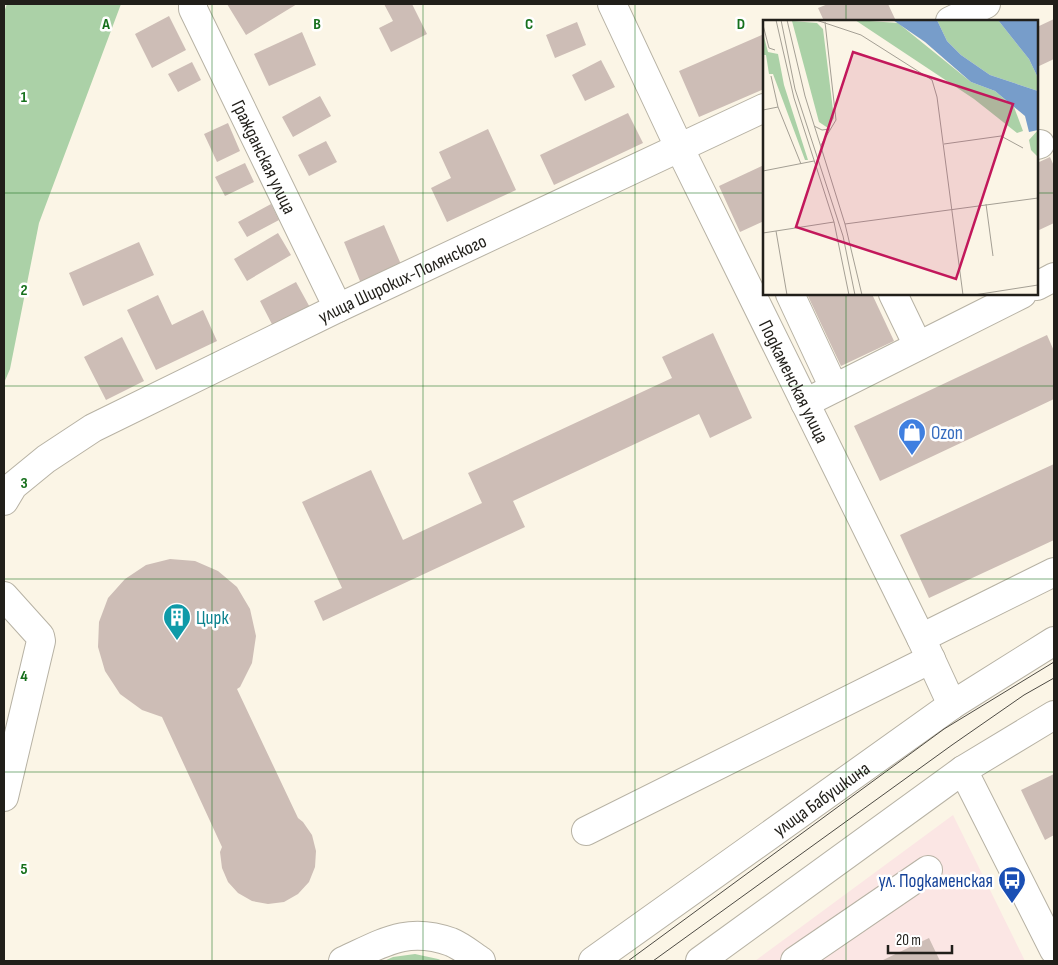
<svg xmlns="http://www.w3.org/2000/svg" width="1058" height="965" font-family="'Sofia Sans Condensed',sans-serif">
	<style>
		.commercial { fill: #fbe6e4 }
		.green { fill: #abd1a7 }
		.building { fill: #cdbdb6 }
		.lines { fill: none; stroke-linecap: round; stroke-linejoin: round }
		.minor-casing { stroke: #b7b2a4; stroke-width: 30 }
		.major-casing { stroke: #b7b2a4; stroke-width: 30 }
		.minor { stroke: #fff; stroke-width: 28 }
		.major { stroke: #fff; stroke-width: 28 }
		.tram { stroke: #4e4b44; stroke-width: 1 }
		.grid { fill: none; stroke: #16701c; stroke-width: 1; stroke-opacity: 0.55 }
		.labels { text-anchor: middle; stroke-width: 5; stroke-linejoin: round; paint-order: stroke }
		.street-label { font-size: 19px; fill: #211f1a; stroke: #fff }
		.shop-label { font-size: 19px; fill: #366cbe; stroke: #fff; text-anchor: start }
		.culture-label { font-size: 19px; fill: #0d838f; stroke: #fff; text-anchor: start }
		.transit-label { font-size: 19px; fill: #164399; stroke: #fff; text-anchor: end }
		.inset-road { fill: none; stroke: #a49f94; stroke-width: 1 }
		.view { fill: #c2185b; fill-opacity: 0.15; stroke: #c2185b; stroke-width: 2.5 }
		.inset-edge { fill: none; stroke: #211f1a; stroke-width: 2.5 }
		.grid-label { font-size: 16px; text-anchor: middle; font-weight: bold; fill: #16701c; stroke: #fff; stroke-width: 5; stroke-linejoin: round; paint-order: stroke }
	</style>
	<rect width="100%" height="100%" fill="#fbf5e6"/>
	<path class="commercial" d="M953 815 1025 961H755Z"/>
	<path class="green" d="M7 4H121L39 223 10 369 4 383V12Z
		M415 954 438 959 443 961H384L393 957Z"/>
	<path class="building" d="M227 4H297L246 35Z
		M384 4H412L427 34 391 52 379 28 393 21Z
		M828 4H888L896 21H824L818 8Z
		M169 16 186 50 152 68 135 34Z
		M1054 19V59L1037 67V27Z
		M577 22 586 45 555 58 546 35Z
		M302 32 316 65 269 86 254 54Z
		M764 34V89L699 117 679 71Z
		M601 60 615 87 585 101 572 75Z
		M192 62 201 80 178 92 168 74Z
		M320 96 331 116 293 137 282 117Z
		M628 113 643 143 554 185 540 155Z
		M228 123 240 151 217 162 204 134Z
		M488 129 516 190 447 222 431 188 451 178 439 152Z
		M326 141 337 162 309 176 298 155Z
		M1050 157 1054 166V223L1037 231V163Z
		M245 163 254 182 225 196 215 177Z
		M764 165V221L740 232 719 186Z
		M271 204 279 220 247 237 238 222Z
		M384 225 403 269 362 286 344 242Z
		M278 233 291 255 247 281 234 259Z
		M139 242 154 275 83 306 69 273Z
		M296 282 313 313 276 332 260 301Z
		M807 294H872L894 341 841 366Z
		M158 295 172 325 203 310 217 341 156 370 127 310Z
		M713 333 752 418 710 438 699 414 513 501 525 527 323 621 314 601 342 588 302 502 371 470 403 540 482 503 468 473 672 378 662 357Z
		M1047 335 1054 351V399L880 481 854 426Z
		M122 337 144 381 106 400 84 357Z
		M1054 464V540L929 598 900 535Z
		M170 559 195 561 218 571 237 587 250 609 256 636 252 663 240 687 237 689 298 818 303 822 312 835 316 851 315 867 309 882 298 894 284 902 268 904 252 901 238 893 228 882 222 868 220 852 222 847 162 717 142 710 120 694 105 671 98 647 99 622 108 598 125 579 146 565Z
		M1054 774V835L1045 840 1021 790Z
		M929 938 940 961H881L910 947Z"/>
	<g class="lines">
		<g class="minor-casing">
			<g id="minor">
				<path id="s1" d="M193 4V9L338 308"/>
				<path id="s2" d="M612 4 679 147 921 638 952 705"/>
				<path d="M950 21 986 4"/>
				<path d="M1037 145 1040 144"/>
				<path d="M1037 286 1054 277"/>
				<path d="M790 294 834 388"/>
				<path d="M893 294 918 346"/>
				<path d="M805 403 1022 294"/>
				<path id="s3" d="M4 501 13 486 46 459 93 428 338 308 764 108"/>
				<path d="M4 596 40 636 41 641 4 797"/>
				<path d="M921 638 1054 572"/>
				<path d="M586 831 931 659"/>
				<path d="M343 961C383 943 407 926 451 942 461 946 472 955 481 961"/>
				<path d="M795 961 928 870"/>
			</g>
		</g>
		<g class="major-casing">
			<g id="major">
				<path d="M963 770 1054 950"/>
				<path id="s4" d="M593 961 952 705 1054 641"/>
				<path d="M700 961 963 770 1054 715"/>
			</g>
		</g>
		<use href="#minor" class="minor"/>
		<use href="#major" class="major"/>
		<path class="tram" d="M628 961 944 729 1054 662
			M653 961 952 745 1024 695 1054 678"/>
	</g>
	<path class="grid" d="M212 4V961M423 4V961M635 4V961M846 4V21M4 193H764M1037 193H1054M846 294V961M4 386H1054M4 579H1054M4 772H1054"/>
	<defs>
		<g id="shop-pin" transform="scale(1.4375)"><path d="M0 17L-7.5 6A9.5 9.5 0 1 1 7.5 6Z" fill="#3f7fe0" stroke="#fff"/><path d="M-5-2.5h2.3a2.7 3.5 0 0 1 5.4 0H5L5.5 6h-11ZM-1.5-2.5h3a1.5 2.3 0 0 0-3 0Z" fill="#fff"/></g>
		<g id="building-pin" transform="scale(1.4375)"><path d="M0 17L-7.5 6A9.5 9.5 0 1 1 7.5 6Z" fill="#0f9aa8" stroke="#fff"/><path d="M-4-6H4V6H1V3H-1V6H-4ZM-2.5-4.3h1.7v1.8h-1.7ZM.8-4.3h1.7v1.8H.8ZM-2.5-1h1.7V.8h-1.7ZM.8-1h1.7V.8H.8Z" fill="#fff"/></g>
		<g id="bus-pin" transform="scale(1.4375)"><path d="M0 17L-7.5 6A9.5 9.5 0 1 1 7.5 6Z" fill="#1a4fb4" stroke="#fff"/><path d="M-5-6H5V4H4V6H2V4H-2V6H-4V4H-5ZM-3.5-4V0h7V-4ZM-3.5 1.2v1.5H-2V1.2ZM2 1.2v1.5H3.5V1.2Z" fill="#fff"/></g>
	</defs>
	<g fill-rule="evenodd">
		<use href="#shop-pin" x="912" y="432"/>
		<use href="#building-pin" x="177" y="617"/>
		<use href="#bus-pin" x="1012" y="880"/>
	</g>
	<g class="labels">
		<g class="street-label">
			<text dy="7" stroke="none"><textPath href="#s1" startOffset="169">Гражданская улица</textPath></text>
			<text dy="7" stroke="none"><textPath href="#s3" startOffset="460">улица Широких-Полянского</textPath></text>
			<text dy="7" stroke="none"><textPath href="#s2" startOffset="419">Подкаменская улица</textPath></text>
			<text dy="7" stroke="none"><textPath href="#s4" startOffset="280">улица Бабушкина</textPath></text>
		</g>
		<g class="shop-label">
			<text x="931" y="439">Ozon</text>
		</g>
		<g class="culture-label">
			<text x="196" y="624">Цирк</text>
		</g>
		<g class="transit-label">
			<text x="993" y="887">ул. Подкаменская</text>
		</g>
	</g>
	<g transform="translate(763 20)">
		<rect width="275" height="275" fill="#fbf5e6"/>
		<path d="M92 0 135 3 208 62 232 71 251 87 260 111 254 113 211 79ZM174 0H235L266 39 275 58V71L227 55 198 35 184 21ZM29 1 54 3 60 9 71 98 65 108 56 102ZM0 13 5 32 15 34 21 65 45 140H42L10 54H6L3 35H0ZM275 110V137L268 130 266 120Z" fill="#abd1a7"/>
		<path d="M130 0H174L184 21 198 35 227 55 275 71V110L266 112 262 96 232 71 208 62 162 22ZM235 0H275V58L266 39Z" fill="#779dca"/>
		<path class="inset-road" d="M13 0 31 78 71 202 86 275M18 0 32 69 80 216 92 275M24 0 42 76 82 204 99 275M53 0 98 15 169 60 174 77 200 275M0 5 6 28 12 30M8 56 15 87M0 90 15 87 38 144M51 106 59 110 67 109M181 124 238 116 260 128M58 125 73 100 62 2M0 151 51 141M223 184 230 236M82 204 275 178M13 211 24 275M0 213 71 202M211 275 275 265"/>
		<path class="view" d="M90 32 250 84 193 259 33 207Z"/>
		<rect width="275" height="275" class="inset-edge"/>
	</g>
	<g class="grid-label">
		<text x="106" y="29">A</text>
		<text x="317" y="29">B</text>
		<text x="529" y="29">C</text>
		<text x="741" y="29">D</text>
		<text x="24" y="102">1</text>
		<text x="24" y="295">2</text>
		<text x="24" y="488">3</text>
		<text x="24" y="681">4</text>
		<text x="24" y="874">5</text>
	</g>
	<rect width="1058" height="965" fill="none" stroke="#211f1a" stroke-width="10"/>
	<path d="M888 945v8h64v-8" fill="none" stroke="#211f1a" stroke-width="2.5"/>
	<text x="896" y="945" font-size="15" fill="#211f1a" stroke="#ffffff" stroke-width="4" paint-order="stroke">20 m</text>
</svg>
